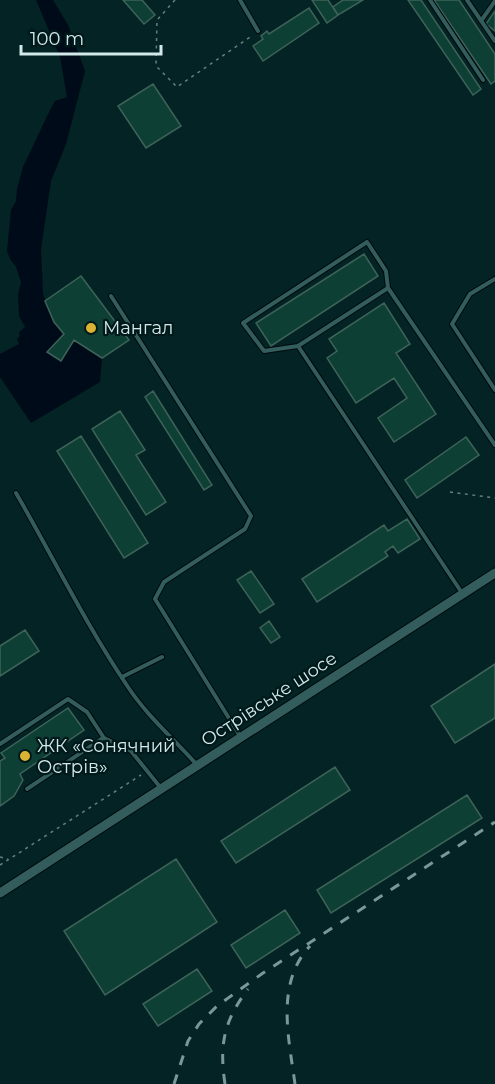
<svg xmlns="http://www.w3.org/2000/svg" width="495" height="1084" font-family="Montserrat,sans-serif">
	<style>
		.water { fill: #000b19 }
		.building { fill: #0e3f35; stroke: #3e6359; stroke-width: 1.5 }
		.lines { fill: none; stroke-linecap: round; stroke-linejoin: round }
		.service-casing { stroke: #000b0b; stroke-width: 6 }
		.tertiary-casing { stroke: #000b0b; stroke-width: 11 }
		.path { stroke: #658081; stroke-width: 1.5; stroke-dasharray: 3 4.5; stroke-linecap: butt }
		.service { stroke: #335c5d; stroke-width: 4 }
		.tertiary { stroke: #335c5d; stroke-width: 9 }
		.rail { stroke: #7c9797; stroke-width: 3; stroke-dasharray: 10 10; stroke-linecap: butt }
		.poi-dot { fill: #dcb233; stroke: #00191a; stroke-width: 2 }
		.labels { text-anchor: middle; stroke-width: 4.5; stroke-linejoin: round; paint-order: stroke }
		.poi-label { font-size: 18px; fill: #d3e9e9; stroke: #00191a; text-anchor: start }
		.street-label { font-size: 18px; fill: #d3e9e9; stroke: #00191a }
	</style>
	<rect width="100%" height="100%" fill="#032324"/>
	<path class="water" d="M36 0H53L68 25 85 71 66 144 51 181 41 249 43 294 54 322 63 334 47 352 60 361 74 340 102 358 100 382 31 423 0 377V354L19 344 17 339 20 336 19 332 25 327 19 316 18 295 21 282 16 267 10 259 7 251 11 210 16 201 17 189 23 167 50 110 55 101 67 97 60 57Z"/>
	<path class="building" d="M123 0H142L155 15 144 24Z
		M312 0H328L338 15 327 23Z
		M343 0H363L338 15 333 7Z
		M408 0H421L481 89 473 95Z
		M434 0H459L495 54V81L491 84Z
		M309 8 319 23 263 61 253 46 263 39 261 36 267 31 269 34Z
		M495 11V31L486 24Z
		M153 84 181 126 146 148 118 106Z
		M364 254 378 276 271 346 256 323Z
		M81 276 129 340 102 358 74 340 61 361 47 352 64 334 54 322 45 301Z
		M384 303 410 344 396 353 436 414 394 442 378 418 407 398 394 378 356 403 327 358 337 351 329 339Z
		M153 391 212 485 204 490 145 397Z
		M120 411 145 450 136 455 166 502 146 515 92 429Z
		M81 436 148 543 124 558 57 451Z
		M466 437 479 455 417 498 405 480Z
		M407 519 420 539 398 553 393 546 385 552 388 556 317 602 302 579 384 525 388 531Z
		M251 571 274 604 260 613 237 580Z
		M269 621 280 637 271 643 260 628Z
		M25 630 39 651 0 676V646Z
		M495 664V718L455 743 431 706Z
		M68 708 84 730 20 774 23 780 14 796 0 806V761L5 758 1 753Z
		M335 767 350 790 236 863 221 841Z
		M467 795 482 818 331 913 317 890Z
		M176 859 217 922 105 995 64 931Z
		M285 910 300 933 246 968 231 945Z
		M197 969 212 991 158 1026 143 1004Z"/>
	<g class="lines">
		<g class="service-casing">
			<path id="service" d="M240 0 258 31
				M430 0 483 80
				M467 0 495 41
				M481 21 495 1
				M495 279 470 294 452 324 495 390
				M111 296 251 516 245 529 164 582 155 599 240 736
				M298 346 264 351 243 323 367 242 386 271 388 288
				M16 493C53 557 86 625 128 687 147 716 174 739 197 765
				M462 593 298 346 388 288 495 445
				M122 677 162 657
				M0 744 68 699 87 712 104 738 131 751 160 787
				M27 789 103 738"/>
		</g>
		<g class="tertiary-casing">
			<path id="tertiary" d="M0 893 495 573"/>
		</g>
		<path class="path" d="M175 0 157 20 156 66 177 87 253 35
			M450 492 495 498
			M0 857 8 859
			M0 865 141 775"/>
		<use href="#service" class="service"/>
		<use href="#tertiary" class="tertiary"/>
		<path class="rail" d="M174 1084 188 1041 199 1024 217 1006 263 973 495 822
			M225 1084C219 1044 224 1021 248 989
			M295 1084C289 1039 275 983 310 946"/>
	</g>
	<g class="poi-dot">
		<circle cx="91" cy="328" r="6"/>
		<circle cx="25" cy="756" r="6"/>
	</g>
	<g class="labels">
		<g class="poi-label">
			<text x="103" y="334">Мангал</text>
			<text x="37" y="752">ЖК «Сонячний<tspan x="37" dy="21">Острів»</tspan></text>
		</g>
		<g class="street-label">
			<text transform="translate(269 699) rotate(-33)" y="6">Острівське шосе</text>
		</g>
	</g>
	<path d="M21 45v9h140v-9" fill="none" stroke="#d3e9e9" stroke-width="3"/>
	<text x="30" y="45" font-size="18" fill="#d3e9e9" stroke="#00191a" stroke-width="4.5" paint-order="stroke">100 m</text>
</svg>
